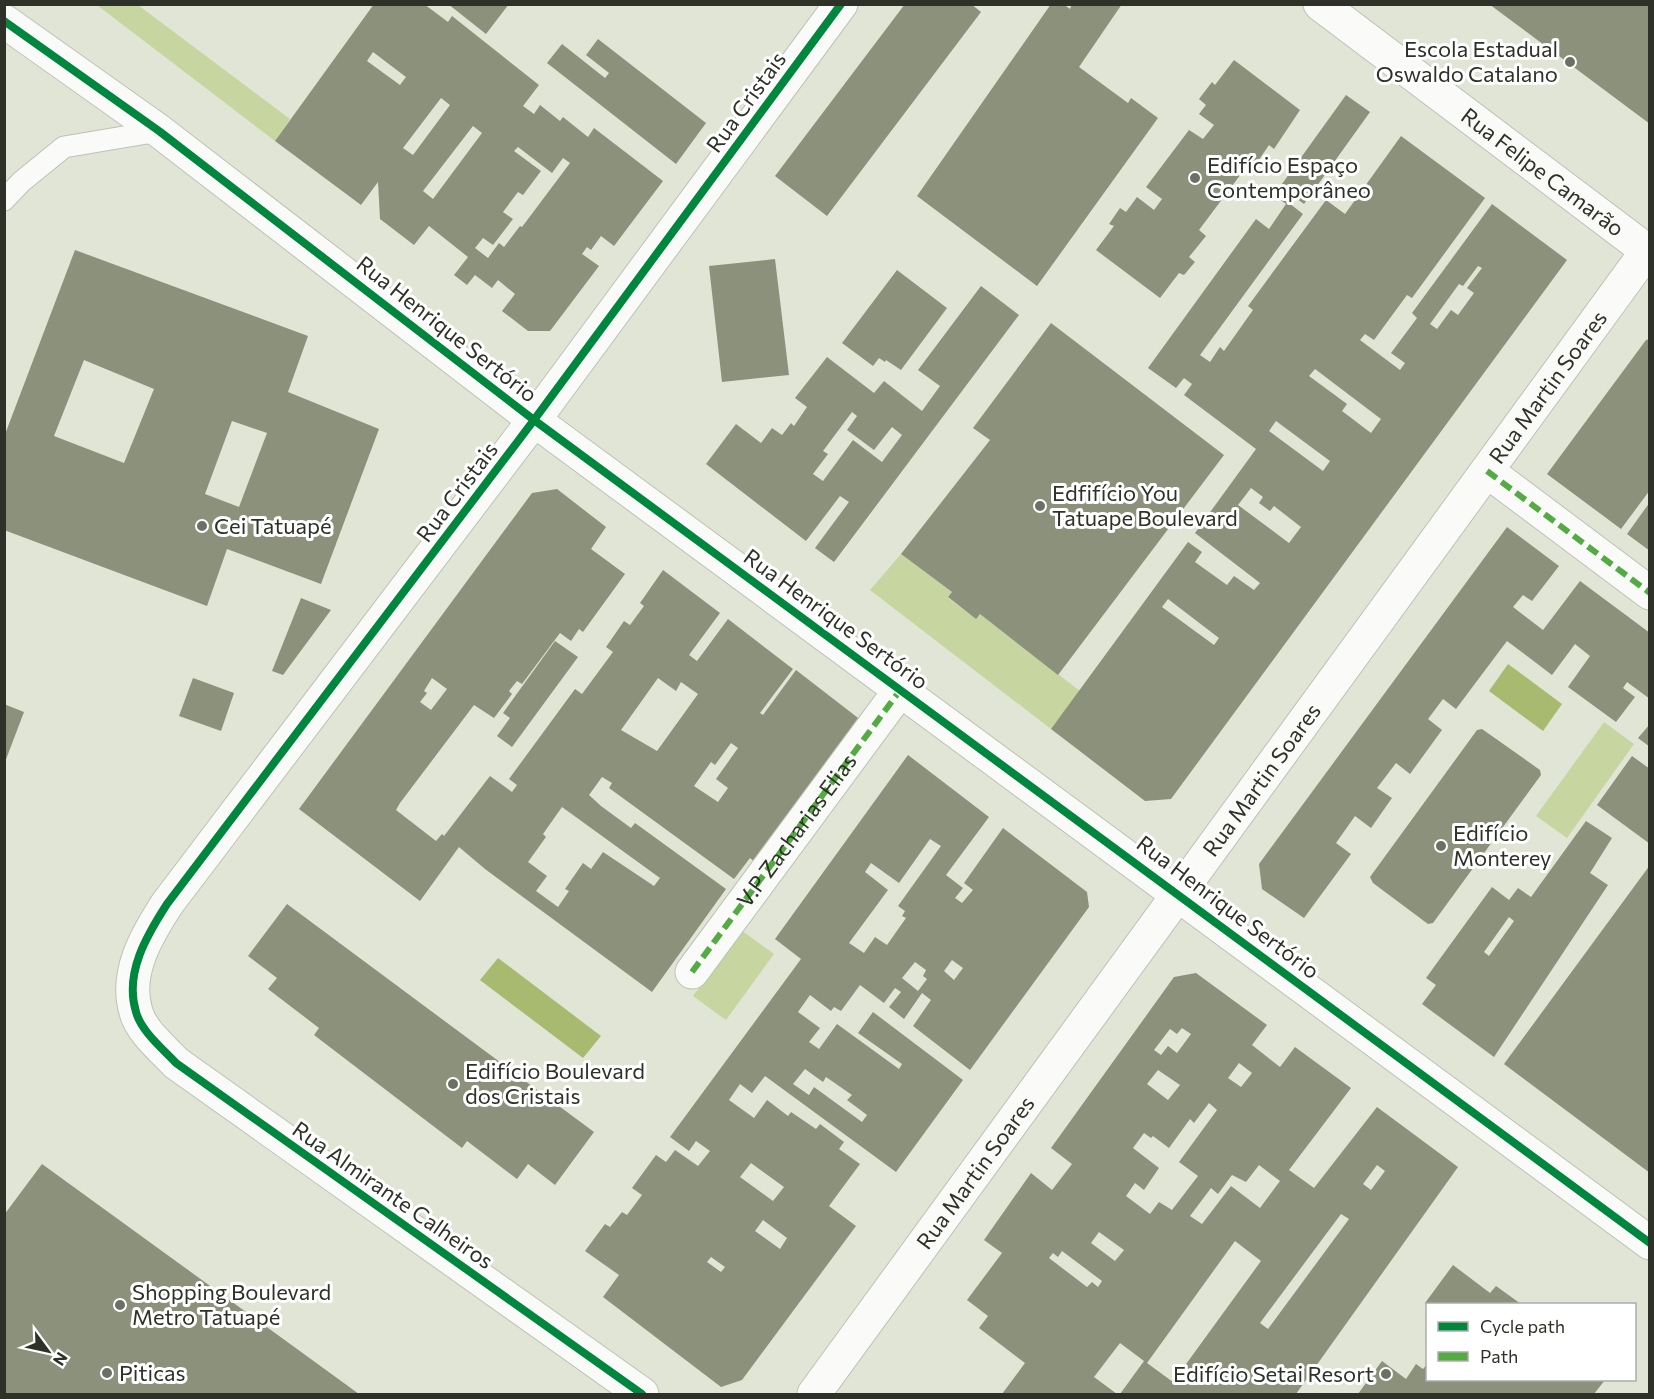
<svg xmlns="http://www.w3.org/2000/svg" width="1654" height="1399" font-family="Commissioner,sans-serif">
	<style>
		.green { fill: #c7d6a0 }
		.water { fill: #a7ba6f }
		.building { fill: #8c917b; fill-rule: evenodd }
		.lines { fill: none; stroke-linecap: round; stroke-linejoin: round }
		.lane-casing { stroke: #bec2b6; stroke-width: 23 }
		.street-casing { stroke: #bec2b6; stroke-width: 35 }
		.secondary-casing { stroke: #bec2b6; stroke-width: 35 }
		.lane { stroke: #fafbf9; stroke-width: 21 }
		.street { stroke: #fafbf9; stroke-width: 33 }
		.secondary { stroke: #fafbf9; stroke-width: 33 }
		.quiet { stroke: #54ab44; stroke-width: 6; stroke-dasharray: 12 6; stroke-linecap: butt }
		.cycleway-casing { stroke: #fff; stroke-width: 11 }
		.cycleway { stroke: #00873e; stroke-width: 8 }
		.poi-dot { fill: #6c7064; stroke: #fff; stroke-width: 2 }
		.labels { text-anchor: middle; stroke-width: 6; stroke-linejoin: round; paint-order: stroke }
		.poi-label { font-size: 22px; fill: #2e3127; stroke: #fff; text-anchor: start }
		.street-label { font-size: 22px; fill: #2e3127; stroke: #fff }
	</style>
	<rect width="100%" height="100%" fill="#e0e5d5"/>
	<path class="green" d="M97 5H138L290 119 275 141Z
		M901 554 952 592 948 598 975 618 980 614 1080 691 1051 729 870 590Z
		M1604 722 1634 744 1567 838 1536 816Z
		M741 930 774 954 726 1020 693 996Z"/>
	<path class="water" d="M1508 664 1562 704 1543 731 1489 691Z
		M498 958 601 1036 583 1058 480 980Z"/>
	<path class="building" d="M374 4H424L448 22 452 16 539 85 523 106 534 114 540 105 560 121 563 117 588 137 594 128 663 181 614 246 601 236 591 250 587 247 582 254 599 266 550 331H528L502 311 515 294 498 280 492 288 475 275 467 285 454 275 468 257 429 226 414 245 380 219 378 182 361 205 275 141ZM373 52 406 77 400 85 367 61ZM441 98 450 105 413 155 403 148ZM473 126 482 133 433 199 423 191ZM518 147 552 173 563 158 570 163 522 227 520 226 504 247 499 243 488 258 475 248 483 238 493 245 513 219 503 212 518 192 523 195 541 171 514 151Z
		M448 4H509L486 34Z
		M905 4H971L981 12 827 216 775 176Z
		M1051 4H1063L1070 9 1072 4H1122L1079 67 1128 103 1131 98 1158 118 1037 286 917 196Z
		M1489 4H1650V124Z
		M598 39 706 123 676 164 547 63 562 44 605 78 609 73 586 55Z
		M1234 60 1300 110 1274 149 1269 145 1252 170 1247 166 1199 230 1206 236 1189 257 1195 262 1184 275 1179 273 1160 298 1096 250 1114 226 1109 224 1120 208 1126 212 1137 197 1154 210 1162 199 1146 187 1189 130 1203 139 1214 125 1199 114 1206 105 1199 99 1212 82 1215 85Z
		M1346 95 1370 112 1304 204 1293 196 1289 203 1303 214 1200 355 1210 362 1220 347 1224 351 1253 310 1248 306 1326 200 1345 214 1401 136 1485 198 1412 298 1407 295 1374 340 1365 334 1360 340 1400 370 1405 363 1391 353 1417 318 1412 313 1492 204 1567 260 1171 799 1145 801 1051 729 1188 542 1202 552 1195 562 1227 585 1234 576 1254 590 1260 583 1195 533 1256 449 1184 395 1192 384 1184 378 1176 388 1148 368 1256 219 1269 229 1286 204 1274 195ZM1478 266 1482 268 1467 288 1474 293 1458 315 1451 310 1437 329 1430 324 1459 284 1463 286ZM1315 369 1381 419 1371 433 1342 411 1347 404 1309 376ZM1276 421 1330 461 1323 471 1269 431ZM1251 488 1263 497 1259 503 1270 511 1274 506 1301 527 1289 543 1238 505ZM1168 599 1219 638 1214 645 1162 607Z
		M75 250 308 336 288 392 379 429 321 584 227 549 207 606 4 530V437ZM84 360 154 389 124 463 54 436ZM232 421 267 433 239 507 205 494Z
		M775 259 789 375 722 382 709 266Z
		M897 270 947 308 901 370 886 360 885 362 879 358 873 366 842 343Z
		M981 286 1019 315 834 562 815 548 849 502 840 496 806 541 706 464 736 424 761 443 772 428 782 435 791 423 794 426 807 407 795 398 827 357 874 393 884 381 922 411 940 386 918 370ZM852 412 857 416 847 430 874 450 892 427 902 435 882 462 853 440 823 481 813 474 828 454 823 451Z
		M1051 323 1224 455 1058 675 980 614 976 619 948 597 952 592 901 554 990 440 973 428Z
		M1650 339V490L1621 529 1547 474 1646 340Z
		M557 489 606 527 591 549 625 574 583 632 579 629 571 641 560 633 522 684 517 681 509 691 512 694 494 718 474 705 400 803 396 810 436 841 442 834 444 836 490 776 512 792 517 785 509 779 575 689 582 694 613 652 606 647 624 621 630 625 644 606 640 603 663 570 720 613 689 655 697 661 728 619 793 669 760 713 763 715 796 670 862 721 756 863 750 858 734 879 609 788 612 783 602 777 589 795 601 806 631 828 635 823 726 889 652 992 485 869 459 847 420 901 299 809 532 493ZM432 678 447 689 431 710 420 702 427 693 424 691ZM658 678 676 691 681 682 698 694 657 751 621 730ZM731 743 738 748 716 779 728 788 718 802 694 786 711 762 715 765ZM562 807 660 878 654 886 603 852 591 869 583 863 565 889 569 891 558 907 536 891 547 876 528 862 546 837 543 834Z
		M1650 502V551L1627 534Z
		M1507 527 1559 566 1532 601 1523 595 1513 607 1543 630 1580 581 1650 633V699L1627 682 1623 688 1635 697 1616 722 1568 687 1590 656 1575 644 1552 675 1507 641 1456 709 1443 699 1428 719 1442 730 1410 774 1396 763 1377 788 1392 798 1371 828 1355 816 1336 843 1351 854 1304 918 1262 889 1259 864Z
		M301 598 331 610 283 675 272 671Z
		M555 641 578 657 512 747 497 736 510 718 503 713Z
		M193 678 234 693 221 731 179 716Z
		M4 704 24 712 5 762 4 761Z
		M1650 724V747L1638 738Z
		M1482 729 1540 770 1541 775 1433 923 1428 924 1373 883 1370 877 1477 730Z
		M908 755 989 817 946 875 963 888 955 898 962 903 973 890 964 883 1003 828 1087 892 1089 907 970 1070 913 1026 931 1000 922 993 904 1019 889 1007 901 992 895 988 884 1003 860 985 841 1011 834 1007 831 1011 810 995 798 1012 820 1028 809 1042 819 1049 837 1024 899 1069 902 1064 858 1033 873 1012 963 1080 896 1172 765 1076 752 1093 740 1084 729 1100 754 1118 767 1100 788 1116 791 1112 816 1129 820 1124 844 1142 839 1149 860 1164 829 1206 856 1226 742 1380 721 1387 603 1297 619 1275 585 1251 605 1224 610 1227 622 1212 627 1215 642 1195 632 1188 656 1155 666 1162 675 1150 698 1166 710 1151 696 1141 689 1151 670 1137 801 959 775 939ZM930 839 941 846 898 906 905 911 902 916 906 918 887 945 875 937 864 953 849 943 888 890 865 872 871 863 899 883ZM952 960 963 968 954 980 944 971ZM915 962 926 970 923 976 927 979 918 991 902 978ZM805 1069 823 1082 826 1077 852 1095 847 1100 867 1115 862 1122 814 1087 809 1095 793 1084ZM751 1163 784 1187 773 1201 740 1177ZM763 1220 787 1238 780 1249 755 1231ZM711 1257 725 1267 721 1272 707 1262Z
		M1632 756 1650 769V844L1597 805Z
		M1586 821 1612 838 1590 873 1608 885 1494 1057 1422 1004 1436 985 1426 978 1492 887 1509 900 1518 888 1531 897ZM1509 917 1514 921 1489 956 1484 952Z
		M1650 865V1173L1504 1064Z
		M287 904 594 1132 555 1185 528 1164 517 1179 467 1141 462 1148 314 1035 319 1028 268 989 277 978 248 956Z
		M1196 973 1267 1025 1252 1045 1280 1067 1295 1047 1351 1088 1289 1170 1314 1188 1377 1107 1458 1167 1296 1394H1120L1144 1361 1120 1343 1094 1377 1117 1394H1002L1025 1363 979 1328 988 1316 967 1300 1002 1253 984 1240 1031 1173 1052 1190 1072 1164 1051 1148 1174 977ZM1182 1028 1191 1034 1177 1053 1168 1046 1161 1055 1154 1050 1170 1029 1177 1034ZM1239 1063 1252 1073 1241 1087 1228 1078ZM1158 1070 1180 1085 1168 1100 1147 1084ZM1209 1103 1217 1110 1179 1162 1198 1176 1172 1210 1159 1202 1150 1214 1126 1196 1135 1183 1144 1190 1159 1168 1133 1148 1144 1133 1151 1138 1153 1136 1169 1148 1190 1119 1194 1123ZM1259 1165 1280 1181 1260 1208 1231 1186 1202 1224 1190 1216 1211 1188 1218 1194 1232 1175 1246 1182ZM1377 1165 1385 1171 1371 1190 1363 1184ZM1341 1214 1349 1219 1268 1329 1260 1323ZM1099 1232 1124 1250 1115 1261 1091 1243ZM1235 1241 1261 1261 1173 1382 1147 1363ZM1062 1251 1102 1281 1098 1287 1092 1282 1087 1287 1049 1258 1053 1253 1058 1257Z
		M42 1164 359 1394H4V1215Z
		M1453 1265 1490 1293 1496 1286 1521 1304 1427 1305 1425 1303Z
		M1382 1361 1406 1379 1416 1364 1423 1369 1428 1363V1380H1605L1594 1394H1358Z"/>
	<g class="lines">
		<g class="lane-casing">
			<path id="lane" d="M4 200 21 182 64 147 159 131"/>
		</g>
		<g class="street-casing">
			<g id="street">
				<path id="s1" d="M1320 4 1650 253"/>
				<path d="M1487 471 1650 593"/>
				<path id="s2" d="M692 972 901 689"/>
				<path d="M642 1394 176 1063C163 1049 141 1031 136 1012 124 973 147 935 167 904L534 420 841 4"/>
				<path id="s3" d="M814 1394 1647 251"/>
			</g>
		</g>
		<g class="secondary-casing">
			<path id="secondary" d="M4 21 159 131 534 420 1650 1243"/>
		</g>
		<use href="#lane" class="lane"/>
		<use href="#street" class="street"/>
		<use href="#secondary" class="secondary"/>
		<path class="quiet" d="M1487 471 1650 593
			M692 972 901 689"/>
		<g class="cycleway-casing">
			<path id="cycleway" d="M4 21 159 131 534 420 1650 1243
				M642 1394 176 1063C163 1049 141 1031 136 1012 124 973 147 935 167 904L534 420 841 4"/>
		</g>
		<use href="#cycleway" class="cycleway"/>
	</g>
	<g class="poi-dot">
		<circle cx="1570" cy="62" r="6"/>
		<circle cx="1195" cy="178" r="6"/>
		<circle cx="1040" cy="506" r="6"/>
		<circle cx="202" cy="526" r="6"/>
		<circle cx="1441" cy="846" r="6"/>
		<circle cx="453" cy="1084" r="6"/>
		<circle cx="120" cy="1305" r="6"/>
		<circle cx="107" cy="1373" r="6"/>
		<circle cx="1386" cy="1374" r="6"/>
	</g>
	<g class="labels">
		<g class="poi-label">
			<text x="1558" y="57" text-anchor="end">Escola Estadual<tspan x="1558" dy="25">Oswaldo Catalano</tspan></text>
			<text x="1207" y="173">Edifício Espaço<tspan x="1207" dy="25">Contemporâneo</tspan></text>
			<text x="1052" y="501">Edfifício You<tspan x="1052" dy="25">Tatuape Boulevard</tspan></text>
			<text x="214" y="534">Cei Tatuapé</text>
			<text x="1453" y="841">Edifício<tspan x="1453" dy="25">Monterey</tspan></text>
			<text x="465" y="1079">Edifício Boulevard<tspan x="465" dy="25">dos Cristais</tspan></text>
			<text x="132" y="1300">Shopping Boulevard<tspan x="132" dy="25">Metro Tatuapé</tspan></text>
			<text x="119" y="1381">Piticas</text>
			<text x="1374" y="1382" text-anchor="end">Edifício Setai Resort</text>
		</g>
		<g class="street-label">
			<text transform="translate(746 102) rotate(-54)" y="8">Rua Cristais</text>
			<text dy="8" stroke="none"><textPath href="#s1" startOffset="279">Rua Felipe Camarão</textPath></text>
			<text transform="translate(447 329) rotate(38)" y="8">Rua Henrique Sertório</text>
			<text dy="8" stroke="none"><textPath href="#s3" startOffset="1246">Rua Martin Soares</textPath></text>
			<text transform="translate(457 492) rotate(-53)" y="8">Rua Cristais</text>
			<text transform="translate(836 619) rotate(36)" y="8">Rua Henrique Sertório</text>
			<text dy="8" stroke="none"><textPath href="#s3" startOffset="760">Rua Martin Soares</textPath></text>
			<text dy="8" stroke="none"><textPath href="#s2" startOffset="176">V.P Zacharias Elias</textPath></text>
			<text transform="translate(1228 907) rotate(37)" y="8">Rua Henrique Sertório</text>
			<text dy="8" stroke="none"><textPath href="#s3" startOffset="274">Rua Martin Soares</textPath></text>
			<text transform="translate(393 1195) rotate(35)" y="8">Rua Almirante Calheiros</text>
		</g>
	</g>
	<rect width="1654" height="1399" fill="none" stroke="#2e3127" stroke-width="12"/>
	<rect x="1426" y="1303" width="210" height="78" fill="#ffffff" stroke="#abada9" stroke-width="1.5"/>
	<rect x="1438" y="1322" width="30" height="9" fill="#00873e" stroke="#abada9" stroke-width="1.5"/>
	<text x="1480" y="1333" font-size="18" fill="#2e3127">Cycle path</text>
	<rect x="1438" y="1352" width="30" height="9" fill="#54ab44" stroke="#abada9" stroke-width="1.5"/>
	<text x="1480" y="1363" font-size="18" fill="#2e3127">Path</text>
	<g transform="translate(48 1351) rotate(123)" stroke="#ffffff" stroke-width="4.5" paint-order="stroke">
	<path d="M0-4.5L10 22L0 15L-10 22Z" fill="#2e3127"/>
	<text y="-9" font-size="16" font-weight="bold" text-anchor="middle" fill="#2e3127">N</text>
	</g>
</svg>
